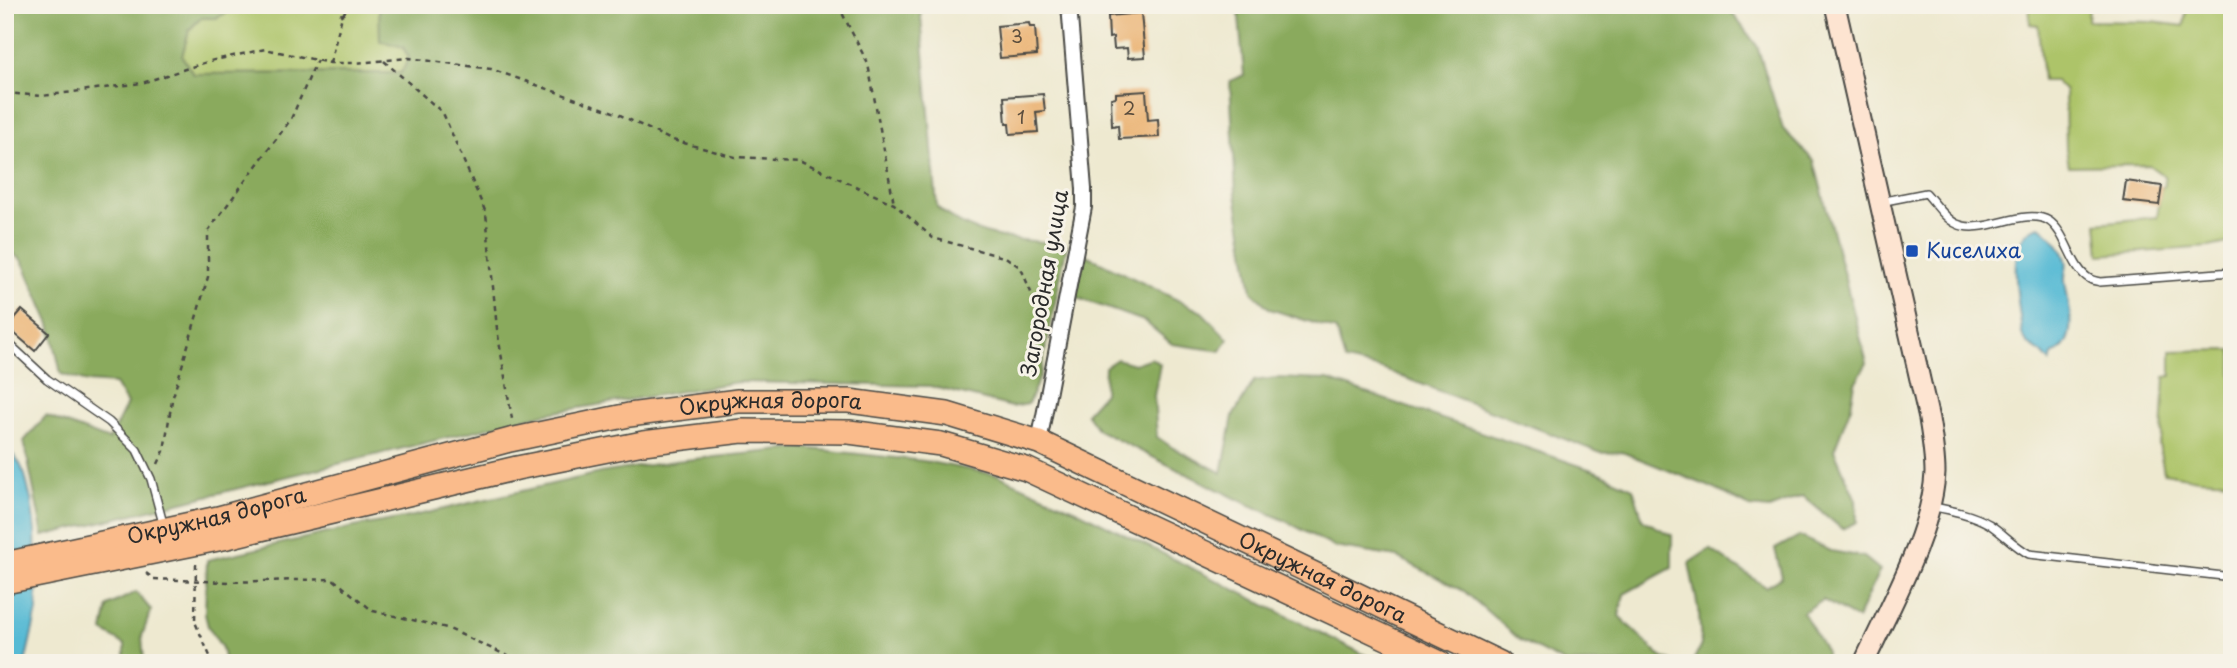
<svg xmlns="http://www.w3.org/2000/svg" width="2237" height="668" font-family="'Playpen Sans',sans-serif">
	<style>
		.green { fill: #adc469; stroke: #6c784a; stroke-width: 2 }
		.forest { fill: #8aaa5d; stroke: #5a6a44; stroke-width: 2 }
		.water { fill: #56bad4; stroke: #407280; stroke-width: 2 }
		.building { fill: #ebb373 }
		.lines { fill: none; stroke-linecap: round; stroke-linejoin: round }
		.service-casing { stroke: #484844; stroke-width: 10 }
		.minor-casing { stroke: #484844; stroke-width: 18 }
		.secondary-casing { stroke: #484844; stroke-width: 23 }
		.primary-casing { stroke: #484844; stroke-width: 26 }
		.path { stroke: #484844; stroke-width: 2.5; stroke-dasharray: 5 5; stroke-linecap: butt }
		.service { stroke: #fff; stroke-width: 7 }
		.minor { stroke: #fff; stroke-width: 14 }
		.secondary { stroke: #fde4d1; stroke-width: 19 }
		.primary { stroke: #fabb8b; stroke-width: 23 }
		.transit-dot { fill: #1a4fb4; stroke: #f7f3e8; stroke-width: 2.5 }
		.labels { text-anchor: middle; stroke-width: 6; stroke-linejoin: round; paint-order: stroke }
		.number-label { font-size: 18px; fill: #5b4d3d }
		.transit-label { font-size: 21px; fill: #164399; stroke: #f7f3e8; text-anchor: start }
		.street-label { font-size: 21px; fill: #2b2b2b; stroke: #f7f3e8 }
	</style>
	<rect width="100%" height="100%" fill="#f7f3e8"/>
	<filter id="ink" filterUnits="userSpaceOnUse"><feTurbulence type="fractalNoise" baseFrequency=".0143" numOctaves="2"/><feDisplacementMap in="SourceGraphic" scale="14" xChannelSelector="R" yChannelSelector="G"/><feConvolveMatrix kernelMatrix="1 2 1 2 8 2 1 2 1" color-interpolation-filters="sRGB"/></filter>
	<filter id="wash" filterUnits="userSpaceOnUse"><feTurbulence type="fractalNoise" baseFrequency=".00686" numOctaves="4" result="noise"/><feDisplacementMap in="SourceGraphic" scale="28" xChannelSelector="R" yChannelSelector="G"/><feGaussianBlur stdDeviation="1.57" result="paint"/><feColorMatrix in="noise" values="0 0 0 0 0 0 0 0 0 0 0 0 0 0 0 0 0 1.4 0 .05"/><feComposite in="paint" operator="in"/></filter>
	<g filter="url(#wash)">
		<rect width="100%" height="100%" fill="#eee9d0"/>
		<path class="green" d="M227 5H379V8L409 58 401 73 193 74 182 56 189 30 201 18H216L228 12Z
			M2029 5H2089L2088 21 2152 22 2184 26 2187 5H2232V242L2209 247 2100 255 2097 223 2157 217 2161 189 2165 185 2164 176 2149 165 2069 166 2066 149 2065 91 2055 81H2043L2038 25 2030 24Z
			M2232 350V481L2198 479 2164 473 2159 444 2162 436 2165 377 2171 376V351Z"/>
		<path class="forest" d="M5 5H227L228 12 216 18H201L189 30 182 56 193 74 401 73 409 58 403 47 380 41 379 5H920L937 207C974 240 1020 240 1067 244L1040 376 1028 404 1012 407 930 386 738 382 543 414 43 536 24 441 46 416 109 440 127 404 115 384 87 382 61 374 50 324 22 260 5 248Z
			M1238 5H1726L1757 46 1783 129 1814 161 1867 363 1855 383 1851 406 1834 450 1856 500 1857 522 1842 529 1803 496 1769 509 1750 507 1713 488 1622 452 1601 453 1382 369 1345 361 1336 330 1270 309 1252 292 1236 195 1230 81 1244 75Z
			M1084 254 1202 312 1228 339 1221 351 1172 344 1144 321 1075 297Z
			M1151 358 1160 364 1154 396 1157 437 1173 448 1222 473 1233 416 1254 381 1276 378 1328 380 1595 471 1633 488 1643 520 1672 535V568L1624 594 1619 616 1661 657 1675 663H1565L1520 640 1464 591 1397 557 1334 547 1286 521 1239 500 1098 430 1086 413 1104 393 1105 367 1117 359 1134 364Z
			M803 448 924 461 998 475 1078 511 1381 663H225L222 648 208 626 205 614 207 560 354 527 409 517 600 473 675 461Z
			M1799 536 1831 551 1864 557 1880 570 1857 619 1823 600 1803 612 1826 652V663H1692L1701 645 1699 613 1689 563 1710 549 1766 587 1782 577 1775 549Z
			M136 592 151 610 142 636 144 663H125V645L103 631 108 606Z"/>
		<path class="water" d="M2040 226C2049 233 2057 241 2062 250 2071 268 2064 268 2065 281 2068 305 2081 342 2052 355L2050 362 2042 353 2027 343 2022 334C2020 305 2001 234 2040 226Z
			M5 444 20 464 25 475 31 500 35 531 37 611 25 663H5Z"/>
		<g id="blocks">
			<path class="building" d="M1141 13 1145 57 1128 58 1127 48 1114 49 1113 37 1109 38 1108 16Z
				M1029 23 1030 27H1035L1037 55 1000 58 997 26Z
				M1146 91 1148 120 1158 119 1159 137 1119 139 1118 125 1112 126 1111 98 1116 97V93Z
				M1043 94 1045 111 1036 112 1038 132 1010 134 1009 124H1006L1004 97Z
				M2126 181 2162 186 2159 205 2123 201Z
				M22 310 49 333 35 351 7 327Z"/>
		</g>
	</g>
	<g filter="url(#ink)">
		<use href="#blocks" fill-opacity="0" stroke="#484844" stroke-width="2"/>
		<g class="lines">
			<g class="service-casing">
				<path id="service" d="M1880 202 1926 193C1935 203 1945 219 1957 224 1982 236 2026 206 2049 221 2067 233 2071 269 2090 279 2093 281 2097 281 2100 282L2232 272
					M5 340 47 379 109 422 137 450 151 479 164 527
					M1930 506C1950 510 1971 514 1989 524 2003 533 2014 546 2029 554L2232 577"/>
			</g>
			<g class="minor-casing">
				<path id="minor" d="M1039 442 1084 207V189L1069 5"/>
			</g>
			<g class="secondary-casing">
				<path id="secondary" d="M1835 5 1929 419C1932 437 1935 455 1935 473 1932 533 1889 608 1864 663"/>
			</g>
			<g class="primary-casing">
				<g id="primary">
					<path id="s1" d="M5 564 218 518 510 440 629 415 738 401H849L947 414 1039 442 1500 663"/>
					<path d="M5 582 223 538 517 468 643 443 742 431 849 432 941 444 1026 469 1440 663"/>
				</g>
			</g>
			<path class="path" d="M335 5 342 16
				M838 5 868 64 894 204
				M384 61 443 113 486 213 497 329 512 419
				M330 63 342 16 349 5
				M5 93 42 96 142 83 210 61 265 49 330 63H356L409 58 491 69 616 113 669 139 735 157 799 160 894 204 933 238 1007 258 1021 268 1046 329
				M158 464 164 451 172 400 208 277V231L291 119 317 60
				M196 564 195 622 213 663
				M146 573 154 579 228 582 333 579 373 611 447 628 510 657 513 663"/>
			<use href="#service" class="service"/>
			<use href="#minor" class="minor"/>
			<use href="#secondary" class="secondary"/>
			<use href="#primary" class="primary"/>
		</g>
	</g>
	<rect class="transit-dot" x="1905" y="244" width="14" height="14" rx="3.5"/>
	<g class="labels">
		<g class="number-label">
			<text x="1017" y="43">3</text>
			<text x="1129" y="115">2</text>
			<text x="1021" y="124">1</text>
		</g>
		<g class="transit-label">
			<text x="1926" y="258">Киселиха</text>
		</g>
		<g class="street-label">
			<text transform="translate(1045 283) rotate(-80)" y="7">Загородная улица</text>
			<text dy="7" stroke="none"><textPath href="#s1" startOffset="784">Окружная дорога</textPath></text>
			<text dy="7" stroke="none"><textPath href="#s1" startOffset="217">Окружная дорога</textPath></text>
			<text dy="7" stroke="none"><textPath href="#s1" startOffset="1372">Окружная дорога</textPath></text>
		</g>
	</g>
	<rect width="2237" height="668" fill="none" stroke="#f7f3e8" stroke-width="28"/>
</svg>
